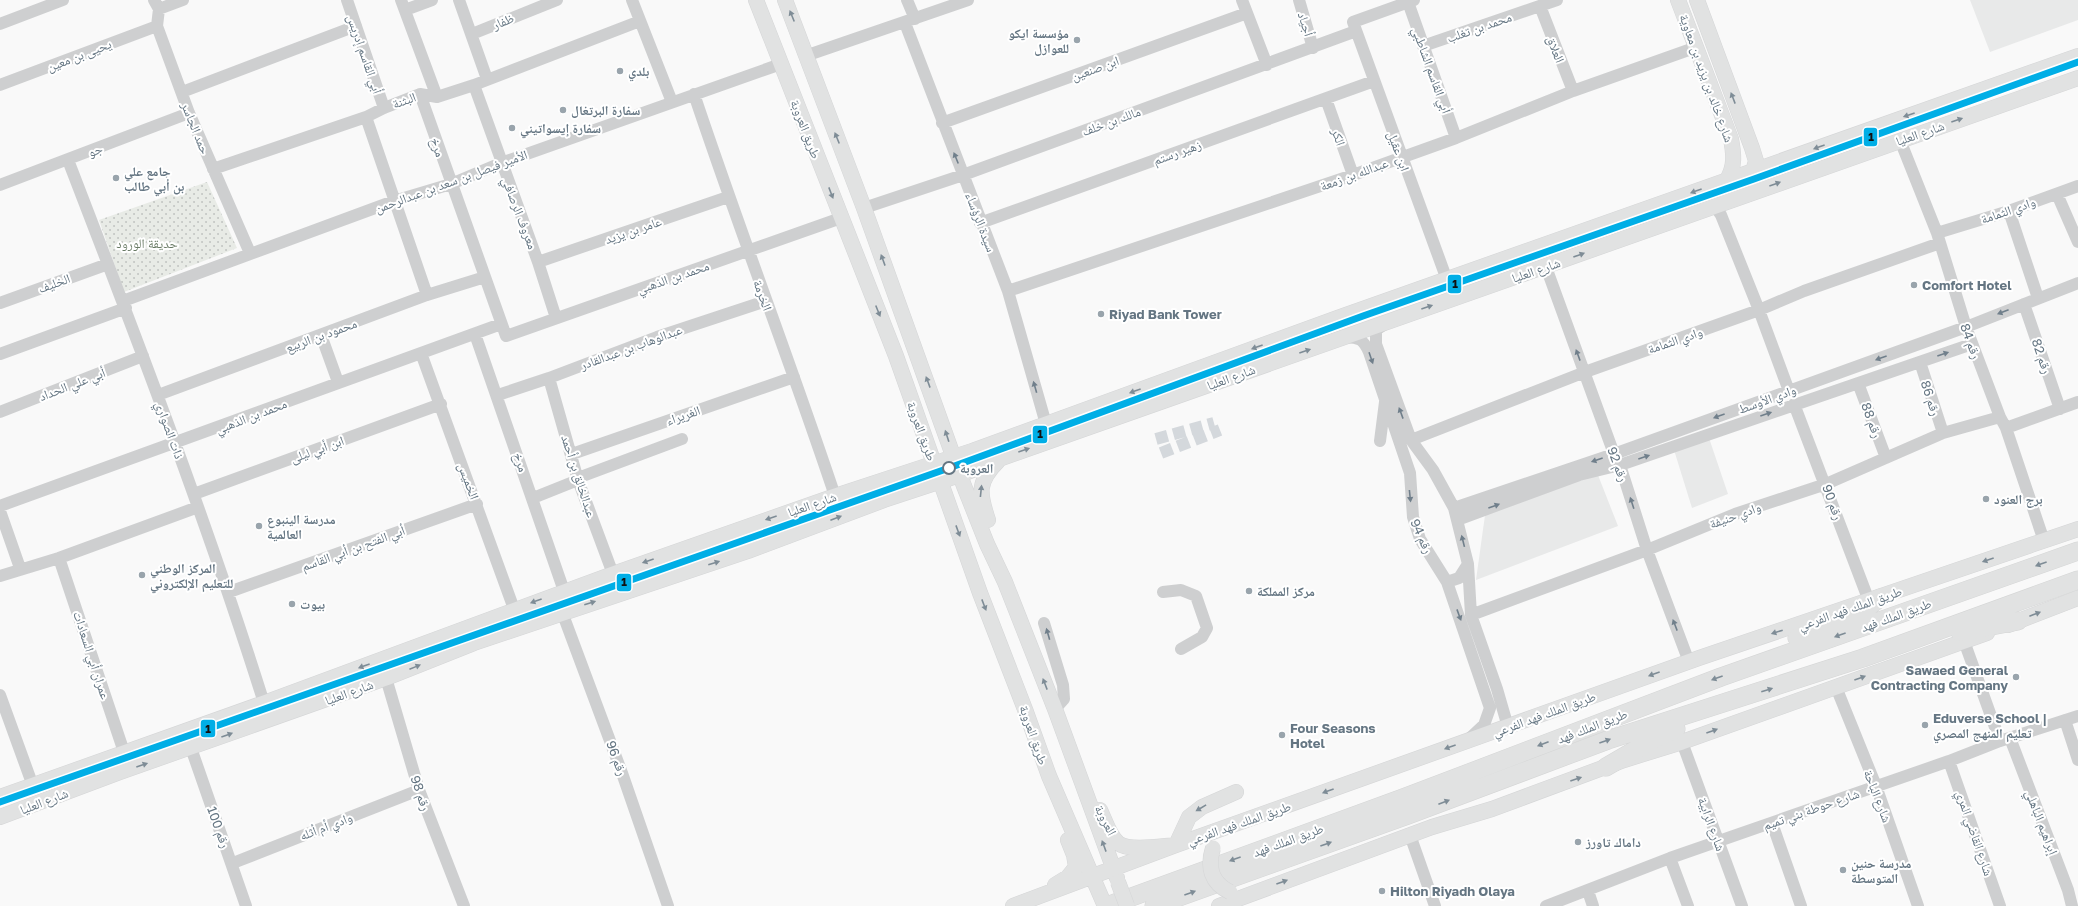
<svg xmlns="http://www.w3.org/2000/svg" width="2078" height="906" font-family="'Golos Text','Noto Naskh Arabic',sans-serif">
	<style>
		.built { fill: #e8e9e9 }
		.grass { fill: url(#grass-dots) }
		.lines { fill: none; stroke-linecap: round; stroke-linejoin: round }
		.minor-tunnel { stroke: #d4d8dc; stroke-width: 12; stroke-dasharray: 12 6; stroke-linecap: butt }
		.major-casing { stroke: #d5d6d7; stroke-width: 16 }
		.highway-casing { stroke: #d5d6d6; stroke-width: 19 }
		.minor { stroke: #cecfd0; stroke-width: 12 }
		.major { stroke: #e1e2e2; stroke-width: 15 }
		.highway { stroke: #e1e2e2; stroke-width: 18 }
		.major-bridge-casing { stroke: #d5d6d7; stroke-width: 16; stroke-linecap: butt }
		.major-bridge { stroke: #e1e2e2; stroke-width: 15 }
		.metro-1-casing { stroke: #fff; stroke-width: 10 }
		.metro-1 { stroke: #00aee6; stroke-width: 7 }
		.oneway { fill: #7e8c96 }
		.oneway2 { fill: #707f8b }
		.poi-dot { fill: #99a4ac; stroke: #fff; stroke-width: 1.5 }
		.stop-dot { fill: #fff; stroke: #657683; stroke-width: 2 }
		.labels { text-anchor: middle; stroke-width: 4; stroke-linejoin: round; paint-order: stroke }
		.street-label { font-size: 13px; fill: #657683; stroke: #fff }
		.poi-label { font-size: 13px; font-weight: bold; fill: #657683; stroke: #fff; text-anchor: start }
		.park-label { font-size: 13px; fill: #687a64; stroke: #fff }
		.stop-label { font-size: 13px; font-weight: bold; fill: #657683; stroke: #fff; text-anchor: start }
		.line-badge { stroke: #fff; stroke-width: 1.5 }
		.pale-badge-label { font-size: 11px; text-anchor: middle; font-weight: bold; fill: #111 }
	</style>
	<defs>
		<pattern id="grass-dots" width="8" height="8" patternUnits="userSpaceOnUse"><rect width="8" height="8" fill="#e8ebe6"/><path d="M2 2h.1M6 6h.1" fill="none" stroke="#c0c3c0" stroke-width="1.8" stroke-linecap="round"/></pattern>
	</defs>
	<rect width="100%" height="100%" fill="#f9f9f9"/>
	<path class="built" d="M1970 0H2078V20L1990 52Z
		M1709 438 1728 494 1692 508 1674 450Z
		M1596 470 1618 526 1476 580 1486 508Z"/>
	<path class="grass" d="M207 182 237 248 124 292 99 220Z"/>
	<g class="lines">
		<path class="minor-tunnel" d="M1156 439 1214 423
			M1161 453 1220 430"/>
		<g class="major-casing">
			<path id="major" d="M756 0 896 356 980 593 1026 712 1049 776 1105 906
				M785 0 864 208 964 486 987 544 1005 582 1055 709 1117 878
				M1678 0 1731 139C1734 155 1735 166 1727 180
				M1697 0 1752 148 1756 161 1751 178
				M988 520C979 493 977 482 998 461
				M2008 625 2078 598
				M0 797 264 703 613 574 835 496 972 451 1340 317 2078 56
				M1100 810C1105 820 1109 835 1118 843 1129 852 1161 846 1176 845L1189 817 1202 807 1236 792
				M0 817 120 772 386 678 474 643 748 551 884 500 960 475 1002 458 2078 78
				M1055 885 1068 877 1076 867 1074 855 1068 840
				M1013 906 1176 845 1699 658 2078 529
				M1219 906 1432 827 1492 809 1624 760 1682 742 1987 633"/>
		</g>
		<g class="highway-casing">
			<path id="highway" d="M1960 632 2018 621
				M1797 638 1856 616 1880 598
				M1606 767 1654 739 1676 729
				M1107 906 1403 798 1721 677 2078 551
				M1154 906 1408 815 1608 740 1863 658 2078 580"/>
		</g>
		<path class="minor" d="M154 0 159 9 157 26 189 113 250 253
			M347 0 384 108
			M401 0 437 97
			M459 0 487 79
			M632 0 672 102
			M907 0 915 19
			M1242 0 1267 65
			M1299 0 1313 48
			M1414 0 1353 22 1447 280
			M1408 2 1456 138
			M1540 6 1573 91
			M159 9 183 0
			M405 10 432 0
			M905 23 1008 291 1046 424
			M0 24 63 0
			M472 34 557 0
			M1423 46 1557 0
			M808 55 968 0
			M0 85 157 26
			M474 85 538 262 556 318
			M182 92 356 26
			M420 94 506 336 841 218
			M694 94C739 229 790 361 835 496
			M1326 99 1353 175
			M366 117 427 295
			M942 123 1247 13
			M1900 140 1937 233 1966 327 2000 417 2006 428 2044 541
			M68 160C137 339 206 519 264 703
			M213 169 366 117 384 108 420 94 437 97 474 85 640 21
			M0 185 189 113
			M2057 194 2078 242
			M1714 205 1721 215 1759 310 1789 391
			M864 208 963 175 1356 31
			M2009 211 2038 298
			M980 223 1374 81
			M1937 233 2009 211 2078 186
			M538 262 728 197
			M1546 267 1614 454 1620 465 1647 550 1689 662
			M1008 291 1353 175 1456 138 1573 91 1697 47
			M123 301 394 201 451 184 501 163 781 64
			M0 303 108 264
			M2024 304 2060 409
			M1385 324 1376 330V344L1411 440 1433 470 1454 508 1468 564 1471 615 1497 689 1508 727
			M475 334 564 591
			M321 335 338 382
			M1346 337C1360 338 1363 339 1369 352L1410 473 1413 517 1420 539 1447 582 1490 708 1484 725 1468 740
			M421 353 514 609
			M0 354 126 308
			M1920 362 1943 433
			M549 378 578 480 613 574
			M1858 383 1886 458
			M158 395 427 295 485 277
			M498 395 549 378 657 337 766 301
			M1794 404 1869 601
			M0 412 143 356
			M2006 428 2078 402
			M1411 440 1585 372 1759 310 1804 291 1940 243
			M1380 441 1385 402
			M572 454 794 377
			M194 494 441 404
			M533 498 578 480 583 476 682 439
			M0 506 501 324
			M1454 508 1614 454 1966 327 2078 283
			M0 511 20 568
			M1457 520 1579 475 1620 465 1972 344
			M59 558 124 752
			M0 576 59 558 198 507
			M1447 582 1459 578 1468 564
			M229 592 477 504
			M1163 592 1181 590 1196 596 1207 628 1202 637 1181 649
			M562 612 622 773 668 906
			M1471 615 1647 550 1735 514 1826 484 1943 433 2000 417
			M1044 623 1063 685 1064 699 1055 709
			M1964 641 2000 741
			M386 678 419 790 464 906
			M1836 687 1876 786 1918 906
			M0 695 33 786
			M2065 720 2078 760
			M2010 738 2068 890 2072 906
			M1682 742 1742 906
			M191 748 246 906
			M1949 761 2000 906
			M1772 823 1801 906
			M1410 835 1435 906
			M1670 858 1688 906
			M233 863 419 790
			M1588 891 1593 906
			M1546 906 1670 858 1949 761 2000 741 2078 716"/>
		<use href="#major" class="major"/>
		<use href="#highway" class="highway"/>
		<g class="major-bridge-casing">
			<path id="major-bridge" d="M1213 848C1207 867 1211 883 1230 892
				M1118 882 1127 906"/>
		</g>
		<use href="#major-bridge" class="major-bridge"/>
		<g class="metro-1-casing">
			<path id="metro-1" d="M0 802 949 468 1363 316 1754 179 2078 62"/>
		</g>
		<use href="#metro-1" class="metro-1"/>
	</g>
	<defs><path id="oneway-solid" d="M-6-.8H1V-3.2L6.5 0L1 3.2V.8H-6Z"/></defs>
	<g class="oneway">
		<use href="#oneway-solid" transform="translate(792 16) rotate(-112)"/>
		<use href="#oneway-solid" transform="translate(1733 98) rotate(-111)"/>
		<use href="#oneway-solid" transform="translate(1909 115) rotate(161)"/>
		<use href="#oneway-solid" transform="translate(1957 120) rotate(-19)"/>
		<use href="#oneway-solid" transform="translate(837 138) rotate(-112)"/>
		<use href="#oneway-solid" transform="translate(1819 147) rotate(160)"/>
		<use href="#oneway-solid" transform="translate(1775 184) rotate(-20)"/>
		<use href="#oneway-solid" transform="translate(1696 191) rotate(160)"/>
		<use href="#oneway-solid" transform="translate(831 193) rotate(69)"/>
		<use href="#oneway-solid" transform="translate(1579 255) rotate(-20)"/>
		<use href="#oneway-solid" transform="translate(883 260) rotate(-110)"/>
		<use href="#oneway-solid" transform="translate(1427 307) rotate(-19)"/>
		<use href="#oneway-solid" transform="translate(878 311) rotate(68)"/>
		<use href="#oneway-solid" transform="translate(1257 347) rotate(160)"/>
		<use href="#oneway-solid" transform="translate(1305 351) rotate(-19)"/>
		<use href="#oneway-solid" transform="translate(928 382) rotate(-110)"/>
		<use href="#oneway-solid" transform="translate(1135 391) rotate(160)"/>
		<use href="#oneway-solid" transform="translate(947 436) rotate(-108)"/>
		<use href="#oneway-solid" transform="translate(1024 450) rotate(-19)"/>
		<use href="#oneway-solid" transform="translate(981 491) rotate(-84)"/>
		<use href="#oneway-solid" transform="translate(771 518) rotate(161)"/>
		<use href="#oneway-solid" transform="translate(836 518) rotate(-21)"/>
		<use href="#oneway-solid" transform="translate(958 531) rotate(70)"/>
		<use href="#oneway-solid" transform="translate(1988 560) rotate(161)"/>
		<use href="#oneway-solid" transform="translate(648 561) rotate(161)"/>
		<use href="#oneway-solid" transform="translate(714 563) rotate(-18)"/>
		<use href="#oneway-solid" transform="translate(2041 564) rotate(160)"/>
		<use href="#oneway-solid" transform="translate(536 601) rotate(160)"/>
		<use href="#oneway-solid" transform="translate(590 603) rotate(-18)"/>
		<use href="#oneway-solid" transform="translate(984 605) rotate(69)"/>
		<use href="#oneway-solid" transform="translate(2035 614) rotate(-21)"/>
		<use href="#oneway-solid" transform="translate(1777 632) rotate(162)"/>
		<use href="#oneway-solid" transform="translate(1840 635) rotate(160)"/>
		<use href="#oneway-solid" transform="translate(364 666) rotate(160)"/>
		<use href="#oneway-solid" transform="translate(415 667) rotate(-22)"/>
		<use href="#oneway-solid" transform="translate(1654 674) rotate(160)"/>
		<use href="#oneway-solid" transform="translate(1717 678) rotate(160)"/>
		<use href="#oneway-solid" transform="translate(1860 678) rotate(-20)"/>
		<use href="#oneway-solid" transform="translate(1045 684) rotate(-111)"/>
		<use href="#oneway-solid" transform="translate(1767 690) rotate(-18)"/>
		<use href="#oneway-solid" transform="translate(1712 731) rotate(-20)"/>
		<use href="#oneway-solid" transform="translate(227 735) rotate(-20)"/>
		<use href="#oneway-solid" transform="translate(1605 741) rotate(-20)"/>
		<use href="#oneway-solid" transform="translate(1543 744) rotate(159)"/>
		<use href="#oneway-solid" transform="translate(1450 747) rotate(160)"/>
		<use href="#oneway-solid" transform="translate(142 765) rotate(-19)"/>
		<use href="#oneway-solid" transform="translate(1576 779) rotate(-19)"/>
		<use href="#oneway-solid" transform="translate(1328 791) rotate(160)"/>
		<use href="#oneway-solid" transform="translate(1444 802) rotate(-21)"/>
		<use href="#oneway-solid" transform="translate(1201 808) rotate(149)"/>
		<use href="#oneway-solid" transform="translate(1326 844) rotate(-20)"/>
		<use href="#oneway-solid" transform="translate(1104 846) rotate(-110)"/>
		<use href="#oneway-solid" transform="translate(1235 859) rotate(160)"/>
		<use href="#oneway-solid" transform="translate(1282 882) rotate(-20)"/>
		<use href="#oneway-solid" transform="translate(1190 893) rotate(-20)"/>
	</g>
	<g class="oneway2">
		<use href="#oneway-solid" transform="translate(956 158) rotate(-112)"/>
		<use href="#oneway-solid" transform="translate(2003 312) rotate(159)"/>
		<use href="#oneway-solid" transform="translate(1943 354) rotate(-19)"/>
		<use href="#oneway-solid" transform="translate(1578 355) rotate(-110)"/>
		<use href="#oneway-solid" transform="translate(1371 358) rotate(71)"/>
		<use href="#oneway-solid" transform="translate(1881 358) rotate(160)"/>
		<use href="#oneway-solid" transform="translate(1035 387) rotate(-106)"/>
		<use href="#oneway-solid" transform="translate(1401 413) rotate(-110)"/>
		<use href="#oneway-solid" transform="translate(1766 414) rotate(-19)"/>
		<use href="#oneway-solid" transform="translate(1719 416) rotate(160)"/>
		<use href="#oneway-solid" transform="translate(1644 457) rotate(-19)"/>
		<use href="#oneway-solid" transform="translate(1597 460) rotate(161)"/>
		<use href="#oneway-solid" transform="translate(1410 496) rotate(84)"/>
		<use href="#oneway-solid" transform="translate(1632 503) rotate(-108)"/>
		<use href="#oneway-solid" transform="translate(1494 506) rotate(-20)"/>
		<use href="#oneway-solid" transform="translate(1463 541) rotate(-104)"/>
		<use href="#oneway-solid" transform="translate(1459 615) rotate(70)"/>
		<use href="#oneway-solid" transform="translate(1675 625) rotate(-111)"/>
		<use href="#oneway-solid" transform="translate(1048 634) rotate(-106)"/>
	</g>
	<g class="poi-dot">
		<circle cx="1077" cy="40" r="4"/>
		<circle cx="620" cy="71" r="4"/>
		<circle cx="563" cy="110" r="4"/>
		<circle cx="512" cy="128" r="4"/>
		<circle cx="116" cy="178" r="4"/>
		<circle cx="1914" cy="285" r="4"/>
		<circle cx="1101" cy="314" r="4"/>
		<circle cx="1986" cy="499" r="4"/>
		<circle cx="259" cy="526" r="4"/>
		<circle cx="142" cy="575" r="4"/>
		<circle cx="1249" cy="591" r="4"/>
		<circle cx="292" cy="604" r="4"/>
		<circle cx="2016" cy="677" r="4"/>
		<circle cx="1925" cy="725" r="4"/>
		<circle cx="1282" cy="735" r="4"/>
		<circle cx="1578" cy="842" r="4"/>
		<circle cx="1843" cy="870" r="4"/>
		<circle cx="1382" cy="891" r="4"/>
	</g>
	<circle class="stop-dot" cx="949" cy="468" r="6"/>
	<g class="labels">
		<g class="street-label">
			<text transform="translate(503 21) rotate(-22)" y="5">ظفار</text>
			<text transform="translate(1306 24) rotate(73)" y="5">أجياد</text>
			<text transform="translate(1479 27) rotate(-19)" y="5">محمد بن تغلب</text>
			<text transform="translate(1556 49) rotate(69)" y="5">العلاق</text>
			<text transform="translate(365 54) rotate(71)" y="5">أبي القاسم إدريس</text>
			<text transform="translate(79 55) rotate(-21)" y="5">يحيى بن معين</text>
			<text transform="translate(1095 68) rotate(-20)" y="5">ابن صنعين</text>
			<text transform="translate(1432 70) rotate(70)" y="5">أبي القاسم الشاطبي</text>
			<text transform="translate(1707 78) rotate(70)" y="5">شارع خالد بن يزيد بن معاوية</text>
			<text transform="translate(404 100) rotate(-20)" y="5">البثنة</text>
			<text transform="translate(1111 121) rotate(-20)" y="5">مالك بن خلف</text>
			<text transform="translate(196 128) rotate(68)" y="5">حمد الجاسر</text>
			<text transform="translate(806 129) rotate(69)" y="5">طريق العروبة</text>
			<text transform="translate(1920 133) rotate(-19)" y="5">شارع العليا</text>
			<text transform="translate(1339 137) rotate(71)" y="5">الكر</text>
			<text transform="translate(438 147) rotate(71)" y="5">مرخ</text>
			<text transform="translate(95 150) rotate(-20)" y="5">جو</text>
			<text transform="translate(1399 151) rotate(70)" y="5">ابن عقيل</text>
			<text transform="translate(1177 152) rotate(-20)" y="5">زهير رستم</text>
			<text transform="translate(1354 174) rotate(-20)" y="5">عبدالله بن زمعة</text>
			<text transform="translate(451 181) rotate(-20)" y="5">الأمير فيصل بن سعد بن عبدالرحمن</text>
			<text transform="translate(2008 210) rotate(-19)" y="5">وادي الثمامة</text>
			<text transform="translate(520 213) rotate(69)" y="5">معروف الرصافي</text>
			<text transform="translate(981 222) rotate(69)" y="5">سيدة الرؤساء</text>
			<text transform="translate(633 230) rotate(-19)" y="5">عامر بن يزيد</text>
			<text transform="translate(1536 270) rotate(-19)" y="5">شارع العليا</text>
			<text transform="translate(673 277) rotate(-19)" y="5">محمد بن الذهبي</text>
			<text transform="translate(54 283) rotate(-20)" y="5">الخليف</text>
			<text transform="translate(763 295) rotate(70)" y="5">الخرمة</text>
			<text transform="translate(321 335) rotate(-20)" y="5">محمود بن الربيع</text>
			<text transform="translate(1675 340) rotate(-19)" y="5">وادي الثمامة</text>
			<text transform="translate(1971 341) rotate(70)" y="5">رقم 84</text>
			<text transform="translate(631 347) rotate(-20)" y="5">عبدالوهاب بن عبدالقادر</text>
			<text transform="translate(2042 356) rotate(71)" y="5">رقم 82</text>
			<text transform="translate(1231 377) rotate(-20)" y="5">شارع العليا</text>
			<text transform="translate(72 384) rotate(-21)" y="5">أبي علي الحداد</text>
			<text transform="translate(1931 398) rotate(72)" y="5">رقم 86</text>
			<text transform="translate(1767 399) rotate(-20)" y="5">وادي الأوسط</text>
			<text transform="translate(683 415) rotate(-19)" y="5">الغريراء</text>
			<text transform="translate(251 416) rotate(-21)" y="5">محمد بن الذهبي</text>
			<text transform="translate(1872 420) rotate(70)" y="5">رقم 88</text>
			<text transform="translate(170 430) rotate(70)" y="5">ذات الصواري</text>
			<text transform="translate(922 431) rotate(70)" y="5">طريق العروبة</text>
			<text transform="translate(317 449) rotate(-20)" y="5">ابن أبي ليلى</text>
			<text transform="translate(521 462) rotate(71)" y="5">مرخ</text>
			<text transform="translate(1618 464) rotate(69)" y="5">رقم 92</text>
			<text transform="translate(579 476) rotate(72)" y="5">عبدالخالق بن أحمد</text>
			<text transform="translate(469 481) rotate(70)" y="5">الخميس</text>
			<text transform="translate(1833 502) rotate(70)" y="5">رقم 90</text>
			<text transform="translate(812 504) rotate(-19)" y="5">شارع العليا</text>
			<text transform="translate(1735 515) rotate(-20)" y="5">وادي حنيفة</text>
			<text transform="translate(1422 536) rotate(66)" y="5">رقم 94</text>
			<text transform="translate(353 548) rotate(-20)" y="5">أبي الفتح بن أبي القاسم</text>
			<text transform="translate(1850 608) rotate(-19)" y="5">طريق الملك فهد الفرعي</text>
			<text transform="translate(1896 615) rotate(-20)" y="5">طريق الملك فهد</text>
			<text transform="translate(92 655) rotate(72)" y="5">عمران أبي السعادات</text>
			<text transform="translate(349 692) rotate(-20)" y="5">شارع العليا</text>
			<text transform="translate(1544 714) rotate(-20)" y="5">طريق الملك فهد الفرعي</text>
			<text transform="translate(1592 726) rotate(-21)" y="5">طريق الملك فهد</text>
			<text transform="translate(1034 735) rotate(71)" y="5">طريق العروبة</text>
			<text transform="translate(617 758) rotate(70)" y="5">رقم 96</text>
			<text transform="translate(421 793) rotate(71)" y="5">رقم 98</text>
			<text transform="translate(1878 796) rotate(69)" y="5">شارع الباحة</text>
			<text transform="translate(44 801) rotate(-21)" y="5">شارع العليا</text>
			<text transform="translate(1811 809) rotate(-19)" y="5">شارع حوطة بني تميم</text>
			<text transform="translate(1106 820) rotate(63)" y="5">العروبة</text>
			<text transform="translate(2042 822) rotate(69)" y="5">إبراهيم الباهلي</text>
			<text transform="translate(1239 823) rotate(-19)" y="5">طريق الملك فهد الفرعي</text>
			<text transform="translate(1712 824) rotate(70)" y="5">شارع الرابية</text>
			<text transform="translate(326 826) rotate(-21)" y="5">وادي أم أثله</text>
			<text transform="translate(219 827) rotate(70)" y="5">رقم 100</text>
			<text transform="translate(1975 833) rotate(71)" y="5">شارع القاضي المري</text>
			<text transform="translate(1288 840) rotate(-20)" y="5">طريق الملك فهد</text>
		</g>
		<g class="poi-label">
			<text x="1069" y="38" text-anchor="end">مؤسسة ايكو<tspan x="1069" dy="15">للعوازل</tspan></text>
			<text x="628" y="76">بلدي</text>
			<text x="571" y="115">سفارة البرتغال</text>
			<text x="520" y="133">سفارة إيسواتيني</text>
			<text x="124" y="176">جامع علي<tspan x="124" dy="15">بن أبي طالب</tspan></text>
			<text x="1922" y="290">Comfort Hotel</text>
			<text x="1109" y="319">Riyad Bank Tower</text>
			<text x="1994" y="504">برج العنود</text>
			<text x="267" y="524">مدرسة الينبوع<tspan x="267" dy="15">العالمية</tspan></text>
			<text x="150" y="573">المركز الوطني<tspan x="150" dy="15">للتعليم الإلكتروني</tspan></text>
			<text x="1257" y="596">مركز المملكة</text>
			<text x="300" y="609">بيوت</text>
			<text x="2008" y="675" text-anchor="end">Sawaed General<tspan x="2008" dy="15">Contracting Company</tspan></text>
			<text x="1933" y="723">Eduverse School |<tspan x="1933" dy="15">تعليم المنهج المصري</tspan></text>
			<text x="1290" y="733">Four Seasons<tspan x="1290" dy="15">Hotel</tspan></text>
			<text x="1586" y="847">داماك تاورز</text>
			<text x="1851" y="868">مدرسة حنين<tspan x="1851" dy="15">المتوسطة</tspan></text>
			<text x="1390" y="896">Hilton Riyadh Olaya</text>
		</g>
		<g class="park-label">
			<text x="147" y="248">حديقة الورود</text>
		</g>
		<g class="stop-label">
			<text x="960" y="473">العروبة</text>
		</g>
	</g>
	<g class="line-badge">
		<rect x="1863" y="127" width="15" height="20" rx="4" fill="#00aee6"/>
		<rect x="1447" y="274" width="15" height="20" rx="4" fill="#00aee6"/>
		<rect x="1032" y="425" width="16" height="19" rx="4" fill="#00aee6"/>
		<rect x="616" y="573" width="16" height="19" rx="4" fill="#00aee6"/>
		<rect x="200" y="719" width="16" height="19" rx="4" fill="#00aee6"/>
	</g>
	<g class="pale-badge-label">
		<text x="1871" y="141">1</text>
		<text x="1455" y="288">1</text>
		<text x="1040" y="438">1</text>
		<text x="624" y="586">1</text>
		<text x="208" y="733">1</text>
	</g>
</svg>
